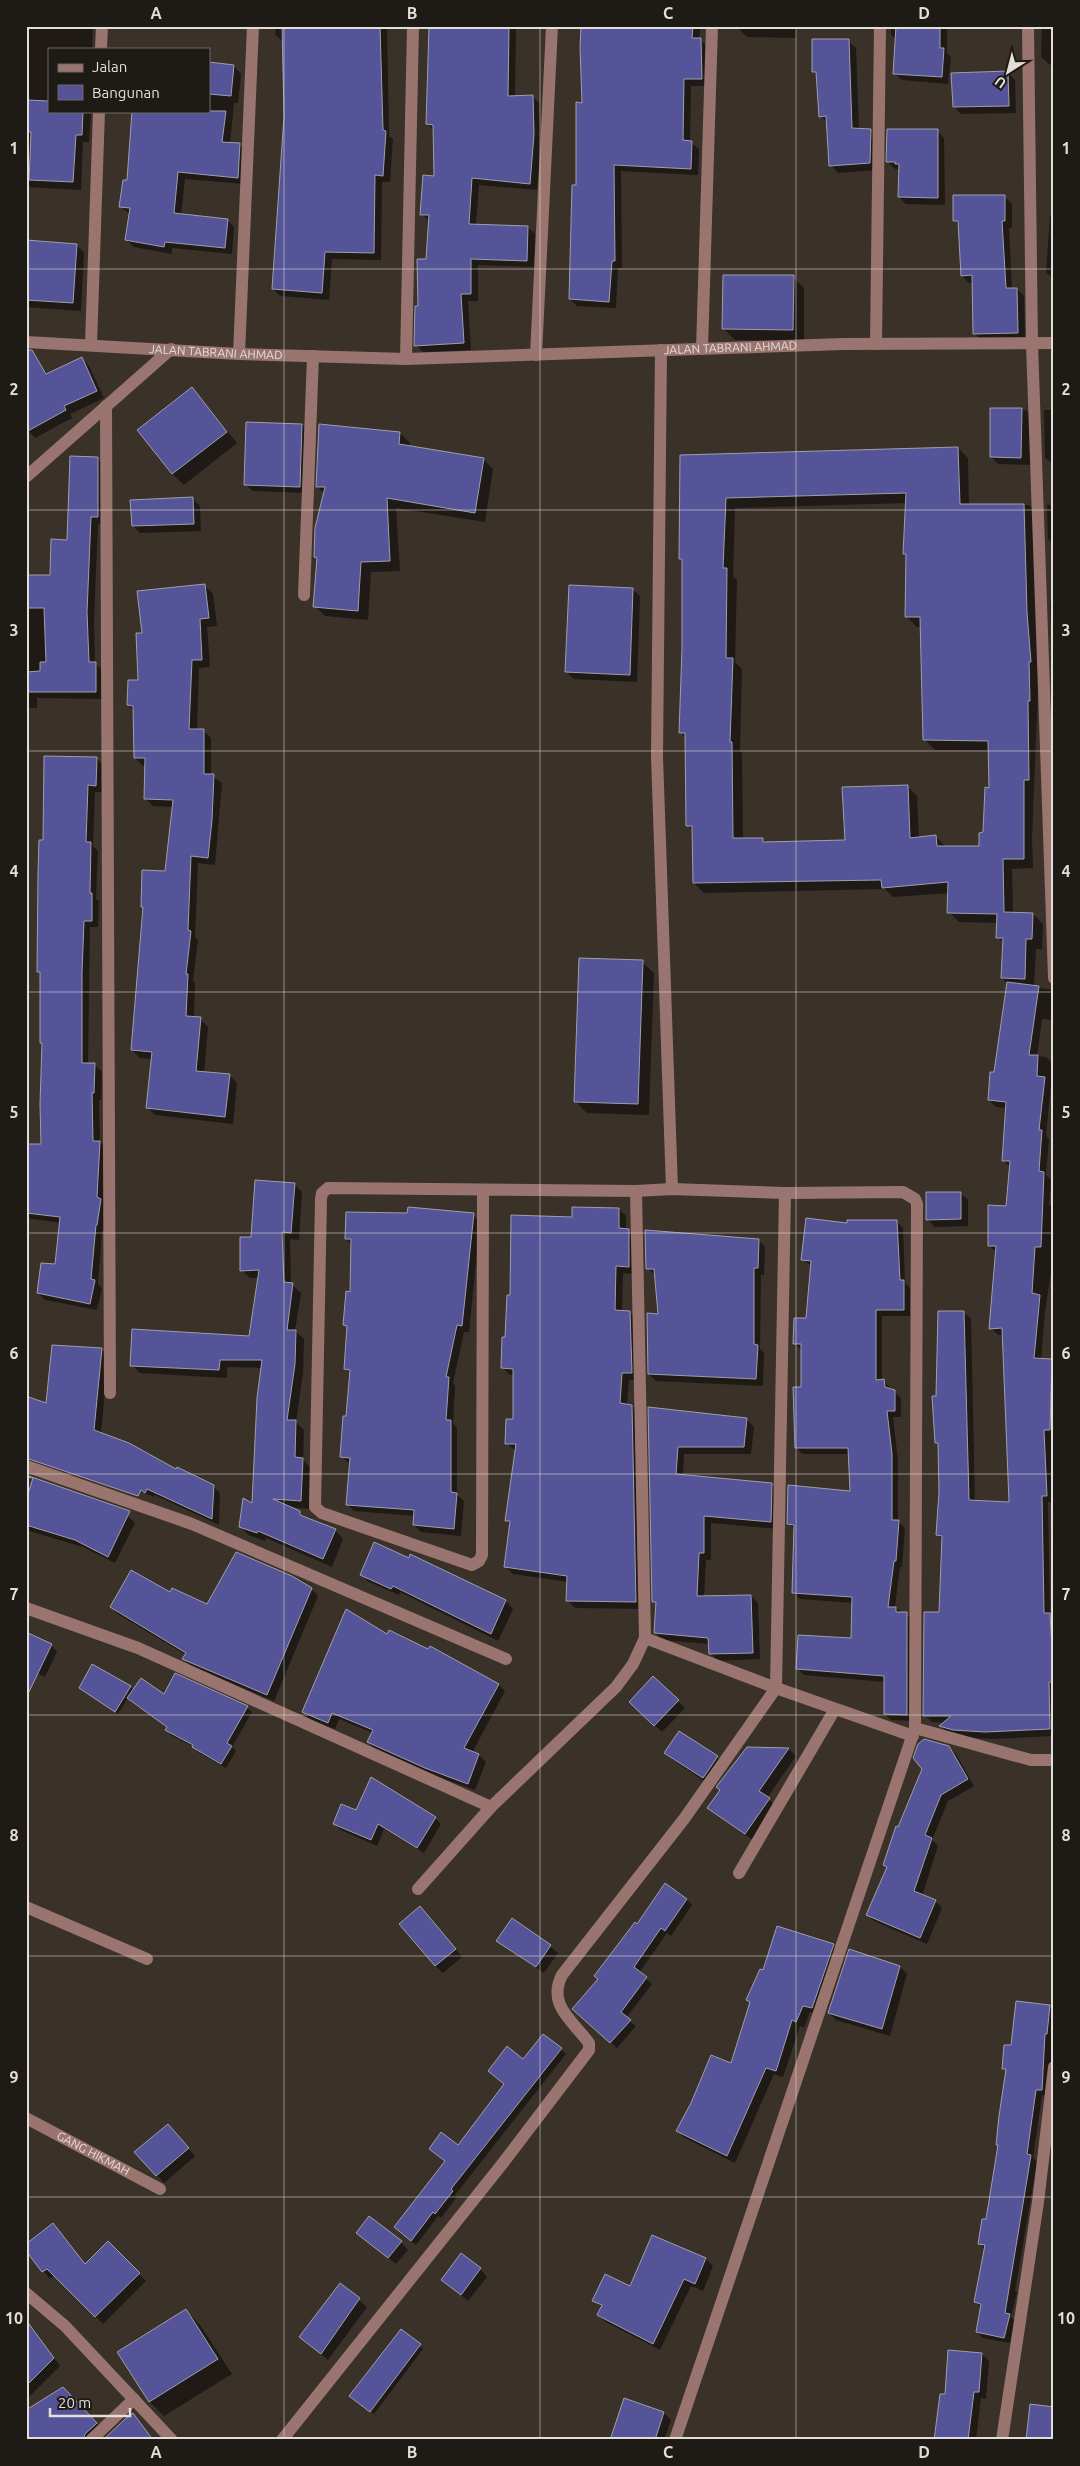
<svg xmlns="http://www.w3.org/2000/svg" width="1080" height="2466" font-family="Ubuntu,sans-serif">
	<style>
		.shadow { fill: #0007; fill-rule: evenodd }
		.building { fill: #565498; stroke: #9e9fac; fill-rule: evenodd }
		.lines { fill: none; stroke-linecap: round; stroke-linejoin: round }
		.minor { stroke: #9a756f; stroke-width: 12 }
		.grid { fill: none; stroke: #e4ded9; stroke-width: 1; stroke-opacity: 0.55 }
		.labels { text-anchor: middle; stroke-width: 4; stroke-linejoin: round; paint-order: stroke }
		.street-label { font-size: 12px; fill: #e4ded9; stroke: #1e1a16 }
		.neatline { fill: none; stroke: #e4ded9; stroke-width: 2 }
		.grid-label { font-size: 16px; text-anchor: middle; font-weight: bold; fill: #e4ded9 }
	</style>
	<rect width="100%" height="100%" fill="#3a3129"/>
	<path class="shadow" d="M26 26H93L92 49H49V111L91 113 89 142H83L81 190 26 187Z
		M276 26H387L389 136 393 139 390 182H382L381 260 332 259 329 300 280 296 273 289 285 116 284 42 275 35Z
		M430 26H516L515 97 532 96 539 103 541 142 537 190 479 185 476 225 528 227 535 234 534 267 478 265V301H468L471 350 423 352 416 345 419 307 427 260 430 221 421 214 435 177V131L427 124Z
		M583 26H701L699 39 708 47V86H691L690 142 699 149 698 175 621 171 622 268H618L616 308 577 306 570 299 584 104Z
		M739 26H796V38L747 37 739 29Z
		M891 26H947V53L951 57 948 84 902 80 894 73 897 40 891 35Z
		M1042 26H1054V68L1041 57Z
		M848 41 856 48 859 130 870 131 877 138V170L838 173 831 165 828 123 820 116 818 76 813 72Z
		M209 64 234 66 241 74 238 103H234L230 144H239L247 152 245 184 185 179 181 215 227 220 234 227 232 254 172 248V254L134 247 126 240 130 214 121 207 128 181 209 111Z
		M1008 73 1015 80 1016 113 961 114 954 107Z
		M937 131 944 138 945 205 906 204 899 197 900 169H895L888 162Z
		M1005 197 1012 204V228H1009L1012 289H1017L1024 296 1025 340 982 341 974 333V283H969L962 276 959 225 955 220Z
		M1050 215H1054V280L1046 272Z
		M26 242 77 245 84 253 81 311 26 307Z
		M793 277 804 288V341L735 340 724 329Z
		M82 358 89 366 104 398 70 414 72 418 35 438 26 428 37 361 48 374Z
		M192 388 237 443 184 485 173 474Z
		M991 409 1026 410 1033 417 1035 465 998 464 991 457Z
		M1044 410H1054V465L1045 458Z
		M302 425 309 432 307 493 253 491 245 484Z
		M400 433 410 443 409 447 483 459 493 469 485 522 396 508 400 571 371 572 368 620 325 616 315 606 318 561 315 557 325 494 317 487Z
		M958 448 968 458 969 506 1029 505 1039 515 1038 688 1032 839 1033 868 1012 869 1013 913 1033 914 1043 924 1042 949H1036L1034 987 1054 990V1020L1042 1019 1037 1056 1046 1057 1053 1064 1046 1136 1049 1139 1046 1175 1051 1180 1049 1205H1054V1273L1051 1272 1045 1312 1041 1360 1054 1362V1437H1051L1054 1502H1048L1050 1615 1054 1618V1736L993 1739 961 1737 948 1733 941 1726 946 1723 932 1722 924 1715 941 1614 943 1540 938 1535 940 1492V1446L936 1443 937 1397 963 1312 971 1319 975 1501 1010 1504 1003 1335H998L991 1328 997 1253 989 1245 1007 1207 1011 1168 1003 1160 1007 1108 996 1107 989 1100 996 1074 1008 984 1002 978 1004 943 998 937V923L959 922 949 912V893L893 897 885 889 704 893 694 883V832L687 825 686 738 680 732 683 648V562L680 559 681 456ZM906 503 904 553 907 556V617L917 627H922L925 740 935 750H989L990 789 981 848 946 847 936 837 919 838 917 796 907 786 846 841 767 843 763 839H743L742 753 740 751 742 669 735 662 737 580 733 576 735 508Z
		M98 459 105 466V524H98L94 620 95 663 103 671 102 699 37 698V708H26V577L51 576 68 541Z
		M193 499 200 506 201 531 140 533 133 526Z
		M1047 505H1054V545L1048 539Z
		M205 586 213 594 217 626 207 627 210 667 199 668 197 730H203L211 738V775L222 783 215 865 198 863 195 937 198 940 193 981 195 983 194 1018 200 1019 208 1027 204 1073 229 1075 237 1083 233 1124 155 1115 147 1107 152 1059 140 1058 132 1050 166 872 173 807 153 806 145 798 146 766H143L135 758 134 711 128 705 139 682 143 634Z
		M632 589 640 596 637 682 574 679 566 672Z
		M1050 602H1054V679L1053 678Z
		M96 758 103 765 102 792H95L93 846 98 851 96 899 99 901 98 927H90L88 1064H94L102 1072 101 1100H99L100 1142 107 1149 104 1231H102L98 1284 102 1288 97 1310 45 1300 38 1293 56 1266 61 1223 26 1218V1145H43L41 975 39 972 45 842Z
		M642 962 654 973 649 1115 587 1113 576 1102Z
		M294 1184 302 1192 299 1240 290 1239 291 1284 301 1293 295 1331 304 1339 303 1373 296 1422 304 1430 303 1460 310 1467 309 1509 290 1507 307 1519 335 1530 343 1539 332 1567 266 1538 265 1541 248 1535 240 1526 253 1505 262 1368 227 1367V1378L140 1373 132 1365 250 1337 259 1278H250L242 1270 252 1238Z
		M960 1193 968 1200V1226L935 1227 928 1220Z
		M619 1209 626 1216V1230L635 1237 636 1274 623 1273 622 1312 630 1313 637 1320 638 1380H629L627 1405 632 1406 639 1413 643 1609 575 1608 567 1600 568 1582 513 1574 506 1567 511 1525 506 1520 516 1451 506 1443 514 1421V1375H510L503 1368 511 1297 573 1218Z
		M473 1215 480 1222 469 1332H464L453 1383 455 1386 453 1423 457 1428V1495L464 1501 461 1536 421 1532 414 1525 415 1516 354 1511 347 1504 350 1464 342 1457 351 1374 346 1369 348 1328 345 1325 351 1293 352 1245 346 1239Z
		M896 1221 903 1228 905 1283 910 1288V1316H882V1380L901 1398V1417H893L898 1461V1521L905 1528 902 1567H900L895 1607 913 1620V1721L891 1720 885 1714V1682L804 1675 797 1668 852 1639 853 1603 800 1599 793 1593 796 1531 788 1523 852 1492 849 1454H802L796 1447 802 1388 801 1350 795 1343 807 1319 812 1266 802 1259 849 1225Z
		M758 1240 765 1247 764 1275H761L760 1349 764 1353 763 1386 656 1381 649 1374 660 1315 656 1276 647 1268Z
		M101 1349 108 1356 101 1434 176 1471 213 1486 220 1493 219 1525 155 1495 154 1497 43 1450 47 1404Z
		M650 1408 746 1419 754 1427 751 1454H684L683 1476 771 1484 778 1492V1529L711 1523V1560H706L704 1597 751 1596 758 1603 760 1659 718 1661 710 1653V1644L662 1640 655 1632 657 1605 654 1602Z
		M32 1485 128 1516 135 1523 115 1563 83 1547 26 1530V1487L31 1488Z
		M411 1556 506 1601 513 1609 498 1641 400 1592 399 1595 369 1582 361 1575 411 1560Z
		M311 1589 318 1596 274 1701 191 1666 184 1659 186 1655 118 1614 111 1607 170 1594 207 1606Z
		M388 1636 499 1685 505 1691 472 1753 479 1755 486 1762 475 1790 433 1775 375 1749 368 1742 373 1733 339 1719 335 1729 310 1719 303 1712Z
		M51 1645 57 1652 45 1677 26 1668Z
		M175 1675 247 1708 252 1712 232 1747 236 1751 226 1768 198 1752 194 1747 171 1735 167 1730 168 1728 128 1698 118 1714 84 1691 130 1687 134 1691 164 1696Z
		M653 1678 685 1708 662 1732 630 1702Z
		M679 1732 717 1757 725 1765 710 1785 673 1760 665 1753Z
		M949 1747 956 1754 974 1786 948 1801 932 1840 938 1846 922 1896 935 1901 942 1908 927 1944 874 1921 867 1914 887 1868 884 1865 924 1769Z
		M748 1748 789 1749 796 1756 767 1798 776 1806 753 1840 709 1808Z
		M356 1812 435 1818 441 1824 424 1853 384 1829 377 1846 341 1830 334 1824Z
		M687 1899 692 1905 671 1936 667 1933 639 1973 652 1984 626 2018 636 2026 617 2048 579 2014 599 1979Z
		M427 1915 462 1957 443 1973 435 1966Z
		M498 1941 550 1946 558 1953 544 1973Z
		M833 1945 840 1953 819 2015 810 2012 804 2028 800 2026 783 2077 774 2074 735 2163 685 2138 677 2131 731 2065 751 2003 748 2000 764 1972Z
		M850 1951 900 1967 907 1974 890 2036 836 2020 829 2013Z
		M1049 2006 1054 2010 1051 2052H1054V2067L1048 2096 1042 2095 1033 2158 1037 2162 1015 2291 1017 2292 1011 2317 1015 2321 1010 2343 983 2338 977 2332 982 2308 976 2302 986 2250 979 2243 987 2221 1000 2146 1007 2072 1003 2069 1012 2046Z
		M561 2049 566 2054 455 2195 457 2197 441 2218 438 2216 416 2245 400 2232 395 2227 505 2085 490 2071Z
		M175 2133 195 2156 164 2183 157 2175Z
		M53 2225 86 2265 108 2243 146 2281 103 2324 55 2275 50 2279 26 2249Z
		M358 2233 401 2242 408 2250 396 2264Z
		M652 2236 706 2259 713 2266 703 2291 691 2286 660 2350 606 2322 598 2315 602 2308 594 2300 631 2287Z
		M480 2269 487 2277 468 2301 442 2279Z
		M341 2285 367 2307 328 2360 301 2337Z
		M186 2310 200 2325 232 2374 164 2416 150 2402 119 2353Z
		M401 2331 423 2349 374 2414 354 2399Z
		M37 2336 60 2366 26 2400V2343Z
		M982 2354 989 2361 986 2399 981 2398 976 2440H933L941 2395 946 2396Z
		M63 2388 104 2431 94 2440H29Z
		M664 2413 671 2420 664 2440H616Z"/>
	<path class="building" d="M282 26H380L383 130 386 131 383 176 375 175 374 253 325 252 322 293 272 289 284 116Z
		M429 26H509L508 96 533 95 534 134 530 184 472 178 469 224 528 226 527 261 471 259V294H461L464 343 414 346 415 306H418L417 259H426L429 215H420L423 175 434 176 433 125 426 124Z
		M581 26H693L692 38H701L702 79H684L683 140 692 141 691 169 614 165 615 261H612L609 302 569 299 572 185H576V102L582 103 580 47Z
		M896 26H940V48H944L942 77 893 74Z
		M812 39H849L852 128 871 129 870 163 829 166 826 116 819 117 816 72H812Z
		M209 62 234 65 231 96 209 94Z
		M1008 71 1009 106 953 107 951 73Z
		M28 100 49 101V111H83L82 135H76L73 182 29 180 31 132H26Z
		M132 111H226L222 142 240 143 238 178 178 172 174 213 228 219 225 248 165 242 164 247 125 240 130 208 119 207 123 180H127Z
		M887 129H938V198L898 197 899 164H895V162H886Z
		M953 195H1005V221H1002L1006 288H1017L1018 333 973 334 972 275 961 276 958 221H953Z
		M26 240 77 244 73 303 26 300Z
		M723 275H794L793 330 722 329Z
		M26 350H32L46 374 82 357 97 391 64 406 66 410 26 432Z
		M192 387 227 432 172 474 137 430Z
		M990 408H1022L1021 458 990 457Z
		M246 422 302 424 300 487 244 485Z
		M319 424 400 432 399 444 484 458 475 513 387 498 390 561 361 562 358 611 313 607 317 558 314 557 315 528 325 487H316Z
		M958 447 960 504H1024L1027 612 1031 662H1029L1030 701H1028L1029 780H1024V859H1003L1004 912 1033 913 1032 939H1026L1025 979 1001 978 1003 938H996L997 914 947 913 948 882 882 888 881 880 693 883 692 826H686L685 733H679L682 648V559H679L680 455ZM906 493 903 554H906L905 617H920L923 740 988 741 989 788 985 787 983 832 979 833V846H937L936 835 910 838 908 785 842 787 845 840 763 842V838H733L732 742H730L733 658H726L727 568H723L726 498Z
		M70 456 98 457V517H91L87 612 89 662H96V692H26V672L40 671V662H46L44 608H26V575H50L51 539 67 540Z
		M193 497 194 524 132 526 130 500Z
		M205 584 209 618 200 619 202 660H192L189 729H204V774H214L212 820 208 858 191 856 188 930 191 931 186 974H188L186 1016 201 1017 196 1071 230 1074 225 1117 146 1108 152 1052 131 1050 143 907H141L142 870 165 871 173 800 144 799 145 758H134L133 706 127 705 128 680H138L136 633H142L137 591Z
		M569 585 633 588 630 675 565 672Z
		M44 756 97 757 96 786 88 785 86 842H91L90 893H92V921H84L82 973V1063H95L94 1093H92L93 1141H100L97 1197 101 1199 97 1225H96L91 1279 95 1280 90 1304 37 1293 41 1263 55 1264 60 1217 26 1213V1144H41L40 1104 42 1043H40V972H37L38 874 39 840H43Z
		M579 958 643 960 638 1104 574 1102Z
		M1007 982 1039 986 1029 1055H1038L1037 1076 1045 1077 1039 1130H1042L1039 1171 1044 1172 1041 1247H1035L1032 1293 1040 1295 1034 1358 1052 1359 1050 1430H1044L1047 1496H1042L1044 1613H1050L1054 1682H1049L1050 1729 985 1732 953 1730 939 1726 951 1716H923L924 1612H939L942 1536 936 1535 939 1492 938 1443H935L932 1396H936L938 1311H964L969 1500 1009 1502 1002 1328 989 1329 996 1246H988V1205L1006 1206 1010 1161H1002L1006 1102 988 1100 990 1072H994Z
		M255 1180 295 1183 291 1233 282 1232 284 1282 293 1283 287 1330H296L295 1364 287 1420H296L295 1457 303 1458 301 1501 273 1499 300 1511V1515L336 1529 323 1559 258 1531 257 1533 239 1527 243 1498 252 1503 257 1398 262 1360H220L219 1370 130 1366 132 1329 249 1336 259 1270 240 1271V1237H251Z
		M926 1192H961V1219L926 1220Z
		M408 1207 474 1213 462 1326 457 1325 446 1377H449L446 1420H451V1492L457 1493 454 1529 413 1525 414 1510 346 1505 350 1458 340 1457 343 1416H346L350 1370 344 1369 347 1326 343 1325 346 1291 350 1292 351 1239H345L346 1212 407 1213Z
		M572 1207 619 1208V1228L629 1229V1267L616 1266 615 1310 630 1311 632 1373H622L620 1403 632 1405 636 1602 566 1601 567 1576 504 1567 510 1521H505L516 1444H505L506 1419H513V1369L501 1368 502 1337H505L507 1295H510L511 1215 572 1217Z
		M806 1218 847 1223V1220H897L900 1280H904V1310H876V1380L884 1379 885 1387 895 1390V1411H887L892 1454V1520H899L896 1561H894L888 1607H896V1612H907V1715L884 1714V1676L796 1669 798 1635 851 1638 852 1597 792 1593 794 1525 787 1524 788 1485 850 1491 848 1448H795L793 1387H801V1344H793L794 1318H806L811 1261 801 1260Z
		M645 1230 759 1239 758 1268H754V1344L758 1345 756 1379 648 1374 647 1313 658 1314 654 1269H646Z
		M52 1345 102 1348 94 1430 129 1443 176 1469 177 1467 214 1485 212 1519 147 1489 145 1493 141 1490 138 1496 26 1458V1396L46 1403Z
		M648 1407 747 1418 744 1447H678L676 1474 772 1483 771 1522 704 1516V1553H699L697 1596 751 1595 753 1653 709 1654 708 1638 654 1633 656 1602H652Z
		M26 1475 130 1511 108 1557 75 1540 26 1525V1500L33 1478 26 1477Z
		M374 1542 409 1558 410 1554 506 1600 491 1634 393 1586 391 1589 360 1575Z
		M236 1552 292 1576 312 1588 267 1695 182 1659 186 1653 110 1607 131 1570 170 1592 172 1588 207 1604Z
		M346 1609 387 1634 389 1630 428 1649 430 1646 499 1684 464 1748 479 1754 468 1784 425 1768 367 1742 373 1730 332 1713 328 1723 302 1712Z
		M26 1632 52 1644 26 1698Z
		M92 1664 131 1686 115 1712 79 1688Z
		M175 1673 248 1706 227 1743 232 1746 221 1764 192 1747 193 1745 165 1730 167 1727 127 1698 141 1678 164 1694Z
		M653 1676 679 1700 654 1726 629 1702Z
		M679 1731 718 1756 703 1778 664 1753Z
		M924 1739 949 1746 968 1779 941 1795 925 1835 932 1838 914 1891 936 1900 920 1938 866 1915 887 1867 883 1865 896 1826 898 1827 922 1769 913 1758 918 1744Z
		M747 1747 789 1748 759 1791 770 1798 745 1834 707 1808 720 1790 716 1787Z
		M371 1777 436 1817 417 1848 378 1824 371 1840 333 1824 341 1804 356 1810Z
		M665 1883 687 1899 665 1931 661 1928 634 1967 647 1977 621 2012 631 2020 610 2043 572 2009 598 1979 594 1976 635 1922 637 1924Z
		M420 1906 456 1949 435 1966 399 1924Z
		M512 1918 551 1945 536 1967 496 1941Z
		M777 1926 834 1944 812 2008 803 2006 796 2022 792 2020 776 2071 766 2068 727 2156 676 2131 691 2103 711 2055 731 2063 750 2002 746 2000 760 1969 763 1970Z
		M849 1949 900 1966 882 2029 828 2013Z
		M1016 2001 1050 2005 1047 2034H1045L1042 2090H1036L1027 2154 1031 2155 1005 2313 1010 2314 1004 2338 976 2332 981 2304 974 2302 985 2245 978 2244 982 2219H986L998 2145H996L999 2116 1006 2069H1002L1004 2045H1011Z
		M543 2034 562 2048 451 2189 453 2191 435 2214 433 2212 411 2241 394 2227 445 2161 429 2149 441 2132 458 2145 504 2084 488 2071 507 2046 523 2059Z
		M168 2124 189 2148 156 2176 134 2152Z
		M369 2216 402 2241 388 2258 356 2233Z
		M53 2223 85 2264 108 2241 140 2273 95 2317 47 2269 42 2272 26 2251V2244Z
		M652 2235 706 2258 695 2284 684 2279 653 2344 597 2315 602 2305 592 2301 605 2274 630 2286Z
		M461 2253 481 2268 461 2295 441 2280Z
		M340 2283 360 2298 321 2354 299 2337Z
		M186 2309 218 2359 149 2402 117 2352Z
		M26 2320 54 2358 26 2386Z
		M401 2329 421 2344 370 2412 349 2396Z
		M948 2350 982 2353 979 2392H974L968 2440H934L940 2394H945Z
		M63 2387 97 2423 85 2434 83 2440H26V2410Z
		M624 2398 664 2412 655 2440H610Z
		M1030 2404 1054 2407V2440H1026Z
		M133 2413 153 2440H103L124 2420Z"/>
	<g class="lines">
		<g class="minor">
			<path d="M1028 26 1032 344 1054 978"/>
			<path d="M101 49 102 26"/>
			<path id="s1" d="M26 342 239 354 406 359 843 344 1054 343"/>
			<path d="M91 344 99 111"/>
			<path d="M876 344 880 26"/>
			<path d="M702 349 712 26"/>
			<path d="M661 350 657 756 672 1189"/>
			<path d="M239 354 253 26"/>
			<path d="M536 355 552 26"/>
			<path d="M406 359 413 26"/>
			<path d="M106 406 110 1393"/>
			<path d="M26 477 171 349"/>
			<path d="M304 595 313 356"/>
			<path d="M483 1191 482 1555 479 1561 472 1565 322 1513 315 1507 321 1199 322 1193 328 1188 636 1191 672 1189 785 1193 903 1192 915 1199 917 1204 915 1728 675 2440"/>
			<path d="M26 1466 192 1524 506 1659"/>
			<path d="M26 1608 138 1648 491 1807"/>
			<path d="M645 1638 776 1688 785 1193"/>
			<path d="M915 1728 1031 1760H1054"/>
			<path d="M739 1873 835 1709"/>
			<path d="M418 1889 491 1807 616 1687 633 1664 645 1638 636 1191"/>
			<path d="M26 1907 147 1959"/>
			<path id="s2" d="M26 2118 160 2189"/>
			<path d="M26 2293 65 2326 172 2440"/>
			<path d="M91 2440 134 2399"/>
			<path d="M282 2440 503 2163 589 2050V2043C572 2020 547 2005 562 1975L684 1819 776 1688 913 1736"/>
			<path d="M1002 2440 1038 2202 1054 2067"/>
		</g>
	</g>
	<path class="grid" d="M284 26V2440M540 26V2440M796 26V2440M26 269H1054M26 510H1054M26 751H1054M26 992H1054M26 1233H1054M26 1474H1054M26 1715H1054M26 1956H1054M26 2197H1054"/>
	<g class="labels">
		<g class="street-label">
			<text dy="4" stroke="none"><textPath href="#s1" startOffset="705">JALAN TABRANI AHMAD</textPath></text>
			<text dy="4" stroke="none"><textPath href="#s1" startOffset="190">JALAN TABRANI AHMAD</textPath></text>
			<text dy="4" stroke="none"><textPath href="#s2" startOffset="76">GANG HIKMAH</textPath></text>
		</g>
	</g>
	<rect width="1080" height="2466" fill="none" stroke="#1e1a16" stroke-width="55"/>
	<rect x="48" y="48" width="162" height="65" fill="#1e1a16" stroke="#6d6864"/>
	<rect x="58" y="64" width="25" height="8" fill="#9a756f" stroke="#6d6864"/>
	<text x="92" y="72" font-size="15" fill="#e4ded9">Jalan</text>
	<rect x="58" y="85" width="25" height="15" fill="#565498" stroke="#6d6864"/>
	<text x="92" y="98" font-size="15" fill="#e4ded9">Bangunan</text>
	<g transform="translate(1008 72) rotate(216)" stroke="#1e1a16" stroke-width="4" paint-order="stroke">
	<path d="M0-4L9 19L0 12L-9 19Z" fill="#e4ded9"/>
	<text y="-8" font-size="14" font-weight="bold" text-anchor="middle" fill="#e4ded9">U</text>
	</g>
	<path d="M50 2408v8h80v-8" fill="none" stroke="#e4ded9" stroke-width="2.5"/>
	<text x="58" y="2408" font-size="15" fill="#e4ded9" stroke="#1e1a16" stroke-width="4" paint-order="stroke">20 m</text>
	<rect x="28" y="28" width="1024" height="2410" class="neatline"/>
	<g class="grid-label">
		<text x="156" y="19">A</text>
		<text x="412" y="19">B</text>
		<text x="668" y="19">C</text>
		<text x="924" y="19">D</text>
		<text x="14" y="154">1</text>
		<text x="1066" y="154">1</text>
		<text x="14" y="395">2</text>
		<text x="1066" y="395">2</text>
		<text x="14" y="636">3</text>
		<text x="1066" y="636">3</text>
		<text x="14" y="877">4</text>
		<text x="1066" y="877">4</text>
		<text x="14" y="1118">5</text>
		<text x="1066" y="1118">5</text>
		<text x="14" y="1359">6</text>
		<text x="1066" y="1359">6</text>
		<text x="14" y="1600">7</text>
		<text x="1066" y="1600">7</text>
		<text x="14" y="1841">8</text>
		<text x="1066" y="1841">8</text>
		<text x="14" y="2083">9</text>
		<text x="1066" y="2083">9</text>
		<text x="14" y="2324">10</text>
		<text x="1066" y="2324">10</text>
		<text x="156" y="2458">A</text>
		<text x="412" y="2458">B</text>
		<text x="668" y="2458">C</text>
		<text x="924" y="2458">D</text>
	</g>
</svg>
